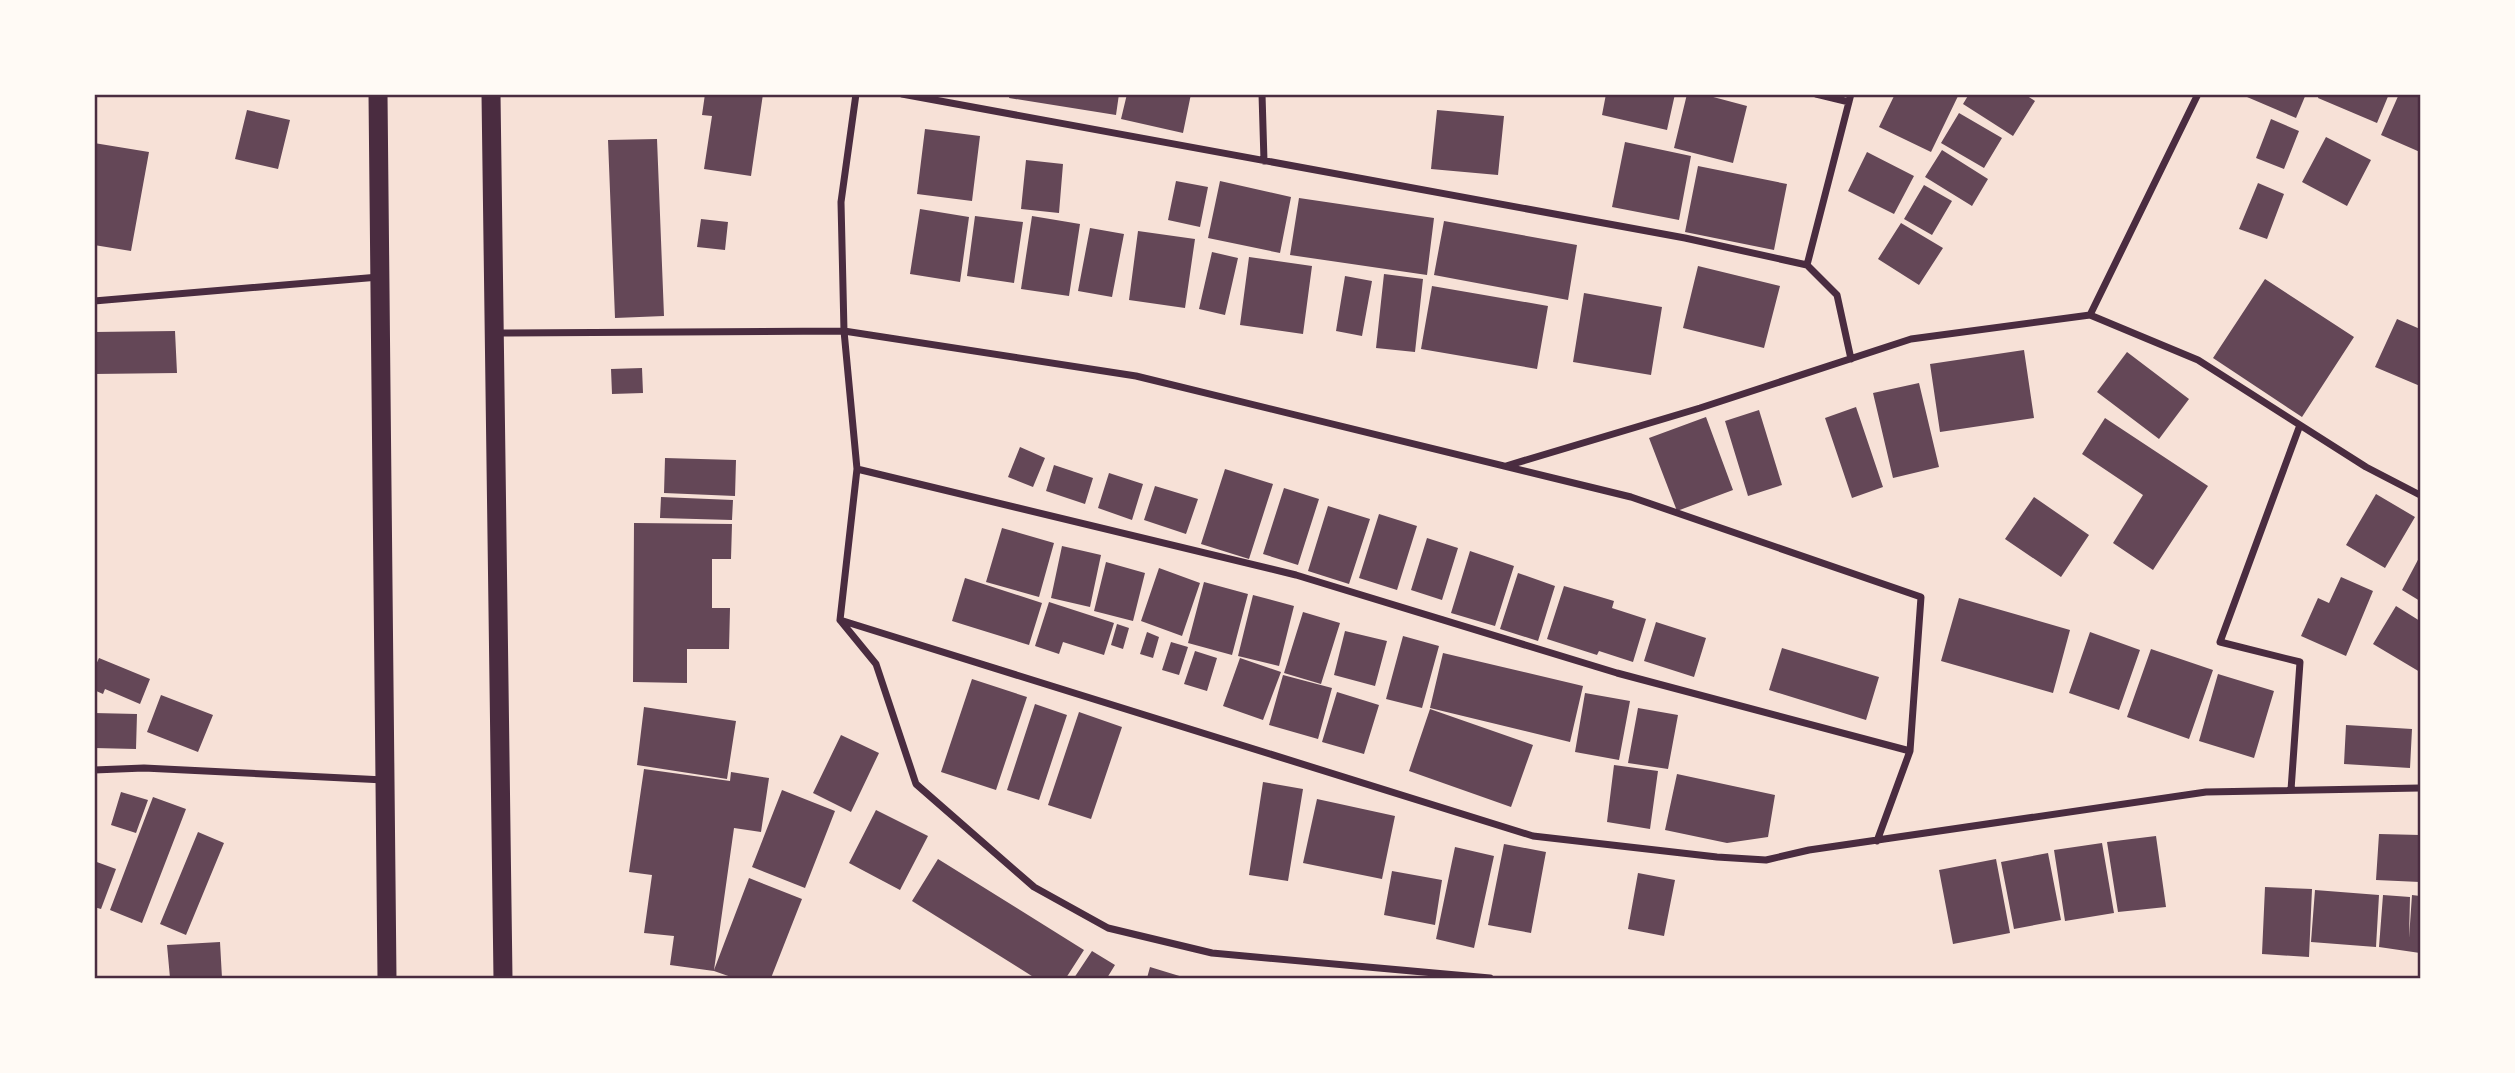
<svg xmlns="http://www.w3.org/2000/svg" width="2515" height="1073" font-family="'PT Sans',sans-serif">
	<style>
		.building { fill: #644757 }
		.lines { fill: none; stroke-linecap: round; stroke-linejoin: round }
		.minor { stroke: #4a2c40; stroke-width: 7 }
		.trunk { stroke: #4a2c40; stroke-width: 19 }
		.neatline { fill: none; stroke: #4a2c40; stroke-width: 2.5 }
	</style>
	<rect width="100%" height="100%" fill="#f7e1d7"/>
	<path class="building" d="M705 94H763L751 176 704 169 712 116 702 115Z
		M1010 94H1119L1116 115 1009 98Z
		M1127 94H1191L1183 133 1121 119Z
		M1606 94H1675L1667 130 1602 115Z
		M1687 94H1702L1747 106 1733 163 1674 148Z
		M1895 94H1959L1931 152 1879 127Z
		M1969 94H2024L2035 101 2013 136 1963 104Z
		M2240 94H2306L2296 118Z
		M2319 94H2389L2377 123 2318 98Z
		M2399 94H2420V152L2381 135Z
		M247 110 290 120 278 169 235 159Z
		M1437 110 1504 116 1498 175 1431 169Z
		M1959 113 2002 138 1984 168 1941 143Z
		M2271 119 2299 131 2284 169 2256 158Z
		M925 129 980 136 972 201 917 194Z
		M2326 137 2371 160 2347 206 2302 182Z
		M657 139 664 316 615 318 608 140Z
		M1625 142 1691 156 1679 220 1612 207Z
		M94 143 149 152 131 251 94 245Z
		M1942 150 1988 179 1972 206 1925 177Z
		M1867 152 1914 176 1894 214 1848 191Z
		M1026 160 1063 164 1059 213 1021 209Z
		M1698 166 1787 184 1774 250 1685 232Z
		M1176 181 1208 187 1200 227 1168 220Z
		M1220 181 1291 197 1280 253 1208 238Z
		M2258 183 2284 194 2267 239 2239 229Z
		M1924 185 1952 201 1932 235 1904 219Z
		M1299 198 1434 218 1427 275 1290 255Z
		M920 209 969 217 960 282 910 274Z
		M975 216 1023 222 1014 283 967 276Z
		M1032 216 1080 224 1069 296 1021 289Z
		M701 219 728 222 725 250 697 247Z
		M1444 221 1577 245 1568 300 1434 275Z
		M1901 223 1943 248 1919 285 1878 259Z
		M1090 228 1124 234 1112 297 1078 291Z
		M1138 231 1195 239 1185 308 1129 300Z
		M1212 252 1238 258 1225 315 1199 309Z
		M1249 257 1312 266 1303 334 1240 325Z
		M1698 266 1780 286 1764 348 1683 328Z
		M1384 274 1423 279 1415 352 1376 348Z
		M1345 276 1372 281 1362 336 1336 331Z
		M2265 279 2354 337 2302 417 2213 358Z
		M1432 286 1548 306 1537 369 1421 349Z
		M1584 293 1662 307 1651 375 1573 362Z
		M2397 319 2420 329V386L2375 367Z
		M175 331 177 373 94 374V332Z
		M2024 350 2034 418 1940 432 1930 364Z
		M2127 352 2189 399 2159 439 2097 392Z
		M642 368 643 393 612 394 611 369Z
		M1919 383 1939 467 1893 478 1873 393Z
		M1856 407 1883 487 1852 498 1825 418Z
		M1759 410 1782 485 1748 496 1725 421Z
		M1706 417 1733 490 1677 511 1649 438Z
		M2105 418 2208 486 2153 570 2113 543 2143 495 2082 454Z
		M1020 447 1045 458 1033 487 1008 477Z
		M665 458 736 460 735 496 664 493Z
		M1054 465 1093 478 1085 504 1046 491Z
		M1225 469 1273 484 1249 559 1201 544Z
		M1109 473 1143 484 1132 520 1098 508Z
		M1155 486 1198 499 1186 534 1144 520Z
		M1284 488 1319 499 1298 565 1263 554Z
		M2376 494 2415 517 2385 568 2346 545Z
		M661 497 733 500 732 520 660 518Z
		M2034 497 2089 535 2061 577 2005 539Z
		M1328 506 1370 519 1349 584 1308 571Z
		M1379 514 1417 526 1397 590 1359 578Z
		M634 523 732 524 731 559H712V608H730L729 649H687V683L633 682Z
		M1002 528 1054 543 1039 597 986 582Z
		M1427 538 1458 548 1442 600 1411 590Z
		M1062 546 1101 555 1090 607 1051 598Z
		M1470 551 1514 566 1495 626 1451 613Z
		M2420 556V601L2402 590Z
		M1106 562 1145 573 1133 621 1094 611Z
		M1159 568 1200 583 1182 636 1141 621Z
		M1518 573 1555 586 1538 641 1500 629Z
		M2341 577 2373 591 2346 656 2301 636 2318 598 2329 603Z
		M965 578 1042 603 1029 645 952 621Z
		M1204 582 1248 594 1232 655 1188 643Z
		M1564 586 1614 601 1612 608 1646 619 1633 662 1599 651 1597 655 1547 639Z
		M1253 595 1294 606 1279 666 1238 656Z
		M1959 598 2070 630 2053 693 1941 661Z
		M1049 602 1114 623 1104 655 1063 642 1059 654 1035 646Z
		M2396 606 2420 621V672L2373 644Z
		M1303 612 1340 623 1321 684 1284 673Z
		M1656 622 1706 638 1694 677 1644 661Z
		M1117 624 1129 628 1123 649 1111 645Z
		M1345 631 1387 641 1375 686 1334 675Z
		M1147 632 1159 637 1153 658 1140 654Z
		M2090 632 2140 650 2119 710 2069 693Z
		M1403 636 1439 646 1422 708 1386 699Z
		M1171 642 1188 647 1179 675 1162 670Z
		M1782 648 1879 677 1866 720 1769 690Z
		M2151 649 2213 670 2189 739 2127 717Z
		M1195 651 1217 658 1207 691 1184 684Z
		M1443 653 1583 686 1570 742 1430 708Z
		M99 658 150 679 140 704 105 689 103 694 94 690V669Z
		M1240 658 1281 672 1263 720 1223 706Z
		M2218 674 2274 691 2254 758 2199 741Z
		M1283 675 1332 688 1318 739 1269 725Z
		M972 679 1027 697 996 790 941 772Z
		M1337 692 1379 705 1364 754 1322 742Z
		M1585 693 1630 701 1619 760 1575 752Z
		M161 695 213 715 198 752 147 732Z
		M1035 704 1067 715 1039 800 1007 790Z
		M644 707 736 721 727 779 637 765Z
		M1638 708 1678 715 1668 769 1628 763Z
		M1430 709 1533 745 1511 807 1409 771Z
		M1079 712 1122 727 1091 819 1048 805Z
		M94 713 137 714 136 749 94 748Z
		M2346 725 2412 729 2410 768 2344 764Z
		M841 735 879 753 851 812 813 793Z
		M1614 765 1658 771 1650 829 1607 822Z
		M644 769 730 781 731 772 769 778 761 832 734 828 714 970 749 878 802 899 771 978H734L714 971 670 965 674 936 644 933 652 875 629 872Z
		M1677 774 1775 795 1768 837 1727 843 1665 830Z
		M1263 782 1303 789 1288 881 1249 875Z
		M782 790 835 811 805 888 752 867Z
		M121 792 148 800 136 833 111 825Z
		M153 797 186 809 142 923 110 910Z
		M1317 799 1395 816 1382 879 1303 863Z
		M876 810 928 836 900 890 849 863Z
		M198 832 224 843 186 935 160 924Z
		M2379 834 2420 835V882L2376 880Z
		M2156 836 2166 907 2118 912 2107 842Z
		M2102 843 2114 913 2065 921 2054 850Z
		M1504 844 1546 852 1531 933 1488 925Z
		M1455 847 1494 856 1474 948 1436 939Z
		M2048 853 2061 920 2014 929 2001 862Z
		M938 859 1084 950 1066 978H1035L912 901Z
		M1996 859 2010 933 1953 944 1939 870Z
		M94 861 116 869 101 909 94 907Z
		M1392 871 1442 880 1435 925 1384 915Z
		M1638 873 1675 880 1664 936 1628 929Z
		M2265 887 2312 889 2309 957 2262 954Z
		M2315 890 2379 895 2376 947 2311 942Z
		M2383 895 2410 897 2409 938 2412 895 2420 896V953L2379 947Z
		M220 942 222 978H170L167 945Z
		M1092 951 1115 965 1107 978H1074Z
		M1150 967 1186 978H1147Z"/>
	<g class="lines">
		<path class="minor" d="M856 94 841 202 844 331 857 469 840 620 876 664 916 784 1034 887 1108 928 1212 953 1490 978
			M902 94 1685 238 1807 265 1837 295 1851 359
			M1262 94 1264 161
			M1816 94 1849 102
			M1807 265 1851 94
			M94 301 379 277
			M2090 315 2198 94
			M495 333 844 331 1136 376 1631 497 1921 597 1910 751 1877 841
			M1506 466 1700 408 1911 339 2090 315 2198 360 2366 467 2420 495
			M857 469 1296 575 1617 673 1910 751
			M840 620 1533 836 1717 857 1766 860 1809 850 2206 792 2420 788
			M94 770 144 768 384 780
			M2291 790 2300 662 2220 642 2300 425"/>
		<path class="trunk" d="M378 94 387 978
			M491 94 503 978"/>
	</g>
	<rect width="2515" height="1073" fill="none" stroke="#fffaf5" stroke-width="192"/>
	<rect x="96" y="96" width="2323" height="881" class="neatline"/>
</svg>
